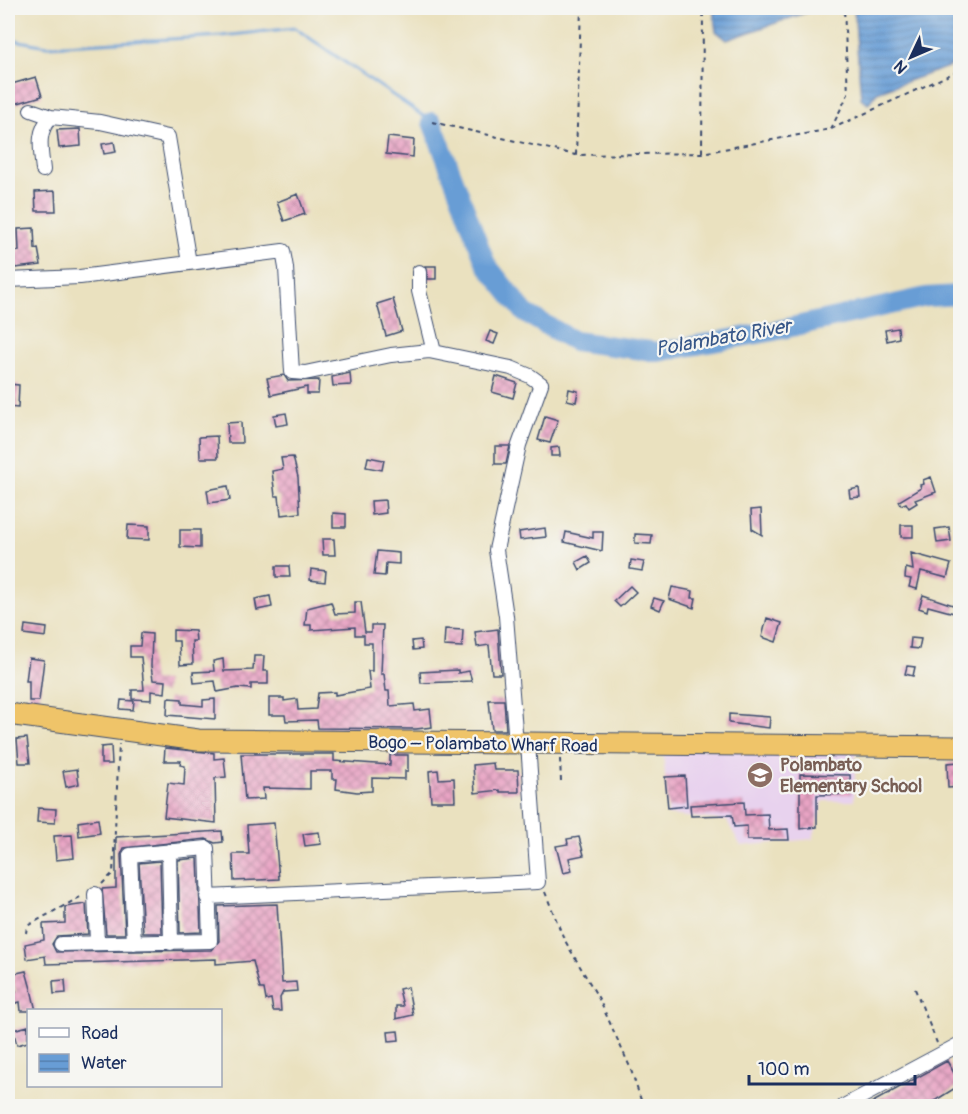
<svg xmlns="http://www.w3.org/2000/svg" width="968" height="1114" font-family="Pangolin,sans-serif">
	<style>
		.built { fill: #e8d2ee }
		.water { fill: url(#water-rules); stroke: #42669a; stroke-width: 1.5 }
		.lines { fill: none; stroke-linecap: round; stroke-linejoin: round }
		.stream { stroke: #689dd5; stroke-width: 3 }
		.river { stroke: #689dd5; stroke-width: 20 }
		.building { fill: url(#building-cross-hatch) }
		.minor-casing { stroke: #3a4a6d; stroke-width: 16 }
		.highway-casing { stroke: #3a4a6d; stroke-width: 23 }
		.path { stroke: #3a4a6d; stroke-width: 2; stroke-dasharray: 4.5 4.5; stroke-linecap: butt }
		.minor { stroke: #fff; stroke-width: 14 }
		.highway { stroke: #efc469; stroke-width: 21 }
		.labels { text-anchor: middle; stroke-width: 4.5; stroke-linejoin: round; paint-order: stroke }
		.street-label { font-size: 18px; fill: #1b2f5e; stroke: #f6f6f2 }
		.education-label { font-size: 18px; font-weight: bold; fill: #785e54; stroke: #f6f6f2; text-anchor: start }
		.water-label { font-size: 20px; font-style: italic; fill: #365688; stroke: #f6f6f2 }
	</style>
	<defs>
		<pattern id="water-rules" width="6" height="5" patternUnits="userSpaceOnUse" patternTransform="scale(1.5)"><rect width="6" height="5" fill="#689dd5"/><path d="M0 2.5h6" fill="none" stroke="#5580b0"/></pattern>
		<pattern id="building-cross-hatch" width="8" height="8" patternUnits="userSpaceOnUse" patternTransform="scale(1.5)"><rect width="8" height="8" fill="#e9a4c4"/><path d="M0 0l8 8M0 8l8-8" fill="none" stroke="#bc86a2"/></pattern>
	</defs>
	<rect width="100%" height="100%" fill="#f6f6f2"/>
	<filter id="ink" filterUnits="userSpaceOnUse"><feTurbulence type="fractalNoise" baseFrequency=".0167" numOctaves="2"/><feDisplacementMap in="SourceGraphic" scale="12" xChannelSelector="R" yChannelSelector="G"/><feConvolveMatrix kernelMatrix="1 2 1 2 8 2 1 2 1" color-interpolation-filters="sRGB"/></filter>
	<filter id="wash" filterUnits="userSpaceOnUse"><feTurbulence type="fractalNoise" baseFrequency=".008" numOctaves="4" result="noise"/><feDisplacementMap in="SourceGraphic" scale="24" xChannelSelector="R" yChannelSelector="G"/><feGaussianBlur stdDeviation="1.35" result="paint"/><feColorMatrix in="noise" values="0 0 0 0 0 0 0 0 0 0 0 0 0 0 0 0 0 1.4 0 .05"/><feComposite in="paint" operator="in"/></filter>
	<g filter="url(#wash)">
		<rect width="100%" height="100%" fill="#eae1bf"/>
		<path class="built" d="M663 749H856L854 801H823L813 839 741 846 727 821 668 815Z"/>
		<path class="water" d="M713 8H819L727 40 716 31Z
			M854 8H960V55L954 65 877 92 868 104 861 98Z"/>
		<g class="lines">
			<path class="stream" d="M8 39 47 46 222 36 295 28 432 122"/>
			<path class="river" d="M432 122 486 264 525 313 574 341 658 352 769 332 926 297 960 295"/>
		</g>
		<g id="blocks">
			<path class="building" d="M36 77 42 96 8 106V85Z
				M80 129 81 146 59 148 57 130Z
				M388 137 414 140 413 157 386 154Z
				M114 142 116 152 104 154 102 144Z
				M55 191 56 211H36L35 192Z
				M298 194 305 214 284 221 277 202Z
				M34 228 35 249 38 248 41 265 15 268 12 252 19 251 18 229Z
				M425 266H436V279H428Z
				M393 299 402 331 386 336 377 304Z
				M898 328 899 338 887 341 885 330Z
				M490 331 498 334 494 344 486 341Z
				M350 373 351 385 333 386 332 377Z
				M284 375 288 381 319 380 318 394H307V387L271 395 267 378Z
				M496 376 517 383 513 398 492 392Z
				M8 384 19 385 18 408 8 407Z
				M569 389 578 391 576 402 567 400Z
				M286 413 288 424 276 426 274 415Z
				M545 416 558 420 550 443 538 440Z
				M241 422 242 443H228L227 423Z
				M217 436 218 458H200L199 437Z
				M495 446H510L506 464H495Z
				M559 447 560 456H551V448Z
				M293 457 298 477 300 513 281 515 279 496H275L272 471 283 469 281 458Z
				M368 457 384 460 382 470 366 467Z
				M931 477 936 492 915 500 917 503 909 508 906 503 901 505 899 501 921 488 920 485 924 484 923 480Z
				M228 486 230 500 209 503 207 490Z
				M859 488 860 497 850 498 849 490Z
				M385 500 386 513 372 515 371 501Z
				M761 509 762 535 752 529 751 510Z
				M333 513 346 514V527H333Z
				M128 525 149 526V540L127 539Z
				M901 525H913V537H901Z
				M949 527 951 541 937 543 935 529Z
				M545 528 546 537 520 540 519 532Z
				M180 530H200V548L180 547Z
				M566 532 593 538V532H603L602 551 564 542Z
				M635 534 652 535 651 544 635 543Z
				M322 539H334L335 555H323Z
				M377 551 399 553V564L386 563 385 576 374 575Z
				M911 553 951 564 947 578 921 571 917 589 909 587 911 579 905 578 906 568 913 570Z
				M587 556 591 563 580 570 576 562Z
				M631 560 644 562 642 571 630 569Z
				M276 566H289L290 577H276Z
				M311 569 326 571 325 582 310 580Z
				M630 586 636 592 620 607 614 601Z
				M672 587 693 591 692 598H696L694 608 669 599Z
				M923 595 956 606 954 613 928 606 927 611 919 608Z
				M270 596 272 607 257 610 255 599Z
				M654 598 664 601 660 610 651 606Z
				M331 602 335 614 355 613V602H361L365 632H371V625H383L381 674H384L386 691H389L390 706 414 704 415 711 430 709 432 727 416 729 318 728 317 720 286 721 285 715H269V698H284V701L297 699 298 710 316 709 318 693 335 692V695L370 689 368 671H372V643H364V635H355V627L311 630V625H305L307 608Z
				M767 618 782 623 776 642 762 637Z
				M25 625 47 628 46 637 24 634Z
				M445 629 463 630 462 647 444 646Z
				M498 629 501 674H492L489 645 477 647 475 632Z
				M173 630 195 631 196 641H192L193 664 180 665 179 641H173Z
				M141 633 152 634 151 666 153 680 166 681 165 693 151 691V700L132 699V690H144L141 657H130V646H140Z
				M911 638 921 639 919 649 910 648Z
				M421 640 422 649 413 650 412 641Z
				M254 656H264L263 671H268V684H251V689L238 688 217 692 215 681 194 683 193 672 214 671 213 661 223 659 224 671 253 670Z
				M29 658 44 660 39 701H29V681H26Z
				M907 666 915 667 913 676 905 674Z
				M458 670V673L469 671 472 681 421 683 420 672Z
				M168 698 182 699V704L203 706V700L215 699V719L167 715Z
				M121 700 134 701 133 710 120 709Z
				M489 700H504L506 730H492Z
				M729 714 770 717 769 728 729 723Z
				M27 738 30 763H19L17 739Z
				M111 746 112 764H101V747Z
				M165 748 214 753V759L224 758 226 777 215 778 216 823 164 817 168 783 184 785 185 766 180 765 181 761H164Z
				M241 754H334V761L390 765V755H408V771H405V779L372 778V791L357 792 336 789 337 779H332V771H310V789L263 788 264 799 245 800Z
				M960 762V787L948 788 947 763Z
				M493 763 494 770H518L519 792H500V790L475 793 473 765Z
				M77 769 79 784 66 787 63 771Z
				M438 770 439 779 454 778 455 801H431L429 771Z
				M800 774 850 775 851 794 817 795V827L800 829Z
				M685 776 687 806 668 808 665 777Z
				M744 802 745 815 768 814 769 830 788 829 789 840H747V826L734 827 732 815 691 816 690 805Z
				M38 808 56 809 55 823 37 822Z
				M98 819 100 833 79 836 78 822Z
				M274 823 279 879 234 881 233 854H249L247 825Z
				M222 831 223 842 215 843 206 839 124 848 121 855 125 934H106L102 889 116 888V837Z
				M319 832 321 844 305 846 303 834Z
				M72 835 74 858 56 860 54 836Z
				M579 837 584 855 569 858 572 871 563 873 556 846 568 844 567 839Z
				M198 858 201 932 180 933 178 860Z
				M160 861 162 933H143L139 863Z
				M86 904 88 934 57 936 52 944 56 952 211 950 219 941 218 906 277 904 282 983 296 982 297 991 283 992 280 998 281 1011H273L271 999 266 1000 264 989H260L253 961 216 964V959L46 964 45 956 27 959 25 944 44 940 43 924 65 923V907Z
				M26 971 31 989 36 1011H21L20 1002 12 1004 10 993 16 992 12 974Z
				M65 980 66 993 54 994 53 981Z
				M408 987 413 1015 396 1019V1006H403L399 989Z
				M28 1026V1042L17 1045 13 1030Z
				M398 1031 399 1040 389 1041 388 1032Z
				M947 1061 954 1073 960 1070V1085L936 1100 920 1107H864Z"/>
		</g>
	</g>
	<g filter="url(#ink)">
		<use href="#blocks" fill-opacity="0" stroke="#3a4a6d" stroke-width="1.5"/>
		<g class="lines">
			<g class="minor-casing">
				<path id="minor" d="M31 110 51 117 100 122 168 137 189 263
					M43 170C41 150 36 132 51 117
					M419 272V291L434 352
					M8 280 80 277 283 251 286 268 292 372 305 373 391 355 429 351 511 368 530 376 541 384 519 445 496 550 506 616 516 744
					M169 851 171 943
					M95 894 97 943
					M207 897 538 882 528 744
					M61 944 210 941 207 848 130 855 134 943
					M844 1106 960 1044"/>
			</g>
			<g class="highway-casing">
				<path id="highway" d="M8 714 198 740 960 747"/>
			</g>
			<path class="path" d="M679 8 703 11V8
				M432 122 576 155 702 153 831 129 960 70
				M831 129 848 94 844 8
				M702 152 703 11
				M576 155 581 8
				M560 759 561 781
				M102 884 113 873 119 744
				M545 892 564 939 599 999 630 1067 643 1106
				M26 933 27 926 82 896
				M915 989 937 1043"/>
			<use href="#minor" class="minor"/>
			<use href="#highway" class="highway"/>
		</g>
	</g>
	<defs>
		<g id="school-disc" transform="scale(1.35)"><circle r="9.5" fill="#8d6e63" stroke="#f6f6f2"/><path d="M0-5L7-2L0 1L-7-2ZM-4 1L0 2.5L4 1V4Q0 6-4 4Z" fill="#fff"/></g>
	</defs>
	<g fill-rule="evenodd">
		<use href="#school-disc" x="760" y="775"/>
	</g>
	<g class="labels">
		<g class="street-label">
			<text transform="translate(483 744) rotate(1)" y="6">Bogo – Polambato Wharf Road</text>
		</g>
		<g class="education-label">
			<text x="780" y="771">Polambato<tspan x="780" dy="21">Elementary School</tspan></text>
		</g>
		<g class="water-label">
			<text transform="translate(723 337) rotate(-10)" y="7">Polambato River</text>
		</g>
	</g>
	<rect width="968" height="1114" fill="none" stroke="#f6f6f2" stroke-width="30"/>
	<rect x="27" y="1009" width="195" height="78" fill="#f6f6f2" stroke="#9ea6b7" stroke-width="1.5"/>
	<rect x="39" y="1028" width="30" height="9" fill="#ffffff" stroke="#9ea6b7" stroke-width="1.5"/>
	<text x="81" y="1039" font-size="18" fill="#1b2f5e">Road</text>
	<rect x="39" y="1054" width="30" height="18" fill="url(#water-rules)" stroke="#9ea6b7" stroke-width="1.5"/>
	<text x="81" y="1069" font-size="18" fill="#1b2f5e">Water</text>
	<g transform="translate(911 57) rotate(226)" stroke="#f6f6f2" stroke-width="4.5" paint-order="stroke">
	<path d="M0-4.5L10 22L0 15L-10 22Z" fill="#1b2f5e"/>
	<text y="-9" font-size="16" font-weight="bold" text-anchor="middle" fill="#1b2f5e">N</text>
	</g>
	<path d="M749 1075v9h166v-9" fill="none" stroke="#1b2f5e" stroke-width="3"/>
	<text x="758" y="1075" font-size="18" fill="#1b2f5e" stroke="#f6f6f2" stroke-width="4.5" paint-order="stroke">100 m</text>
</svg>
